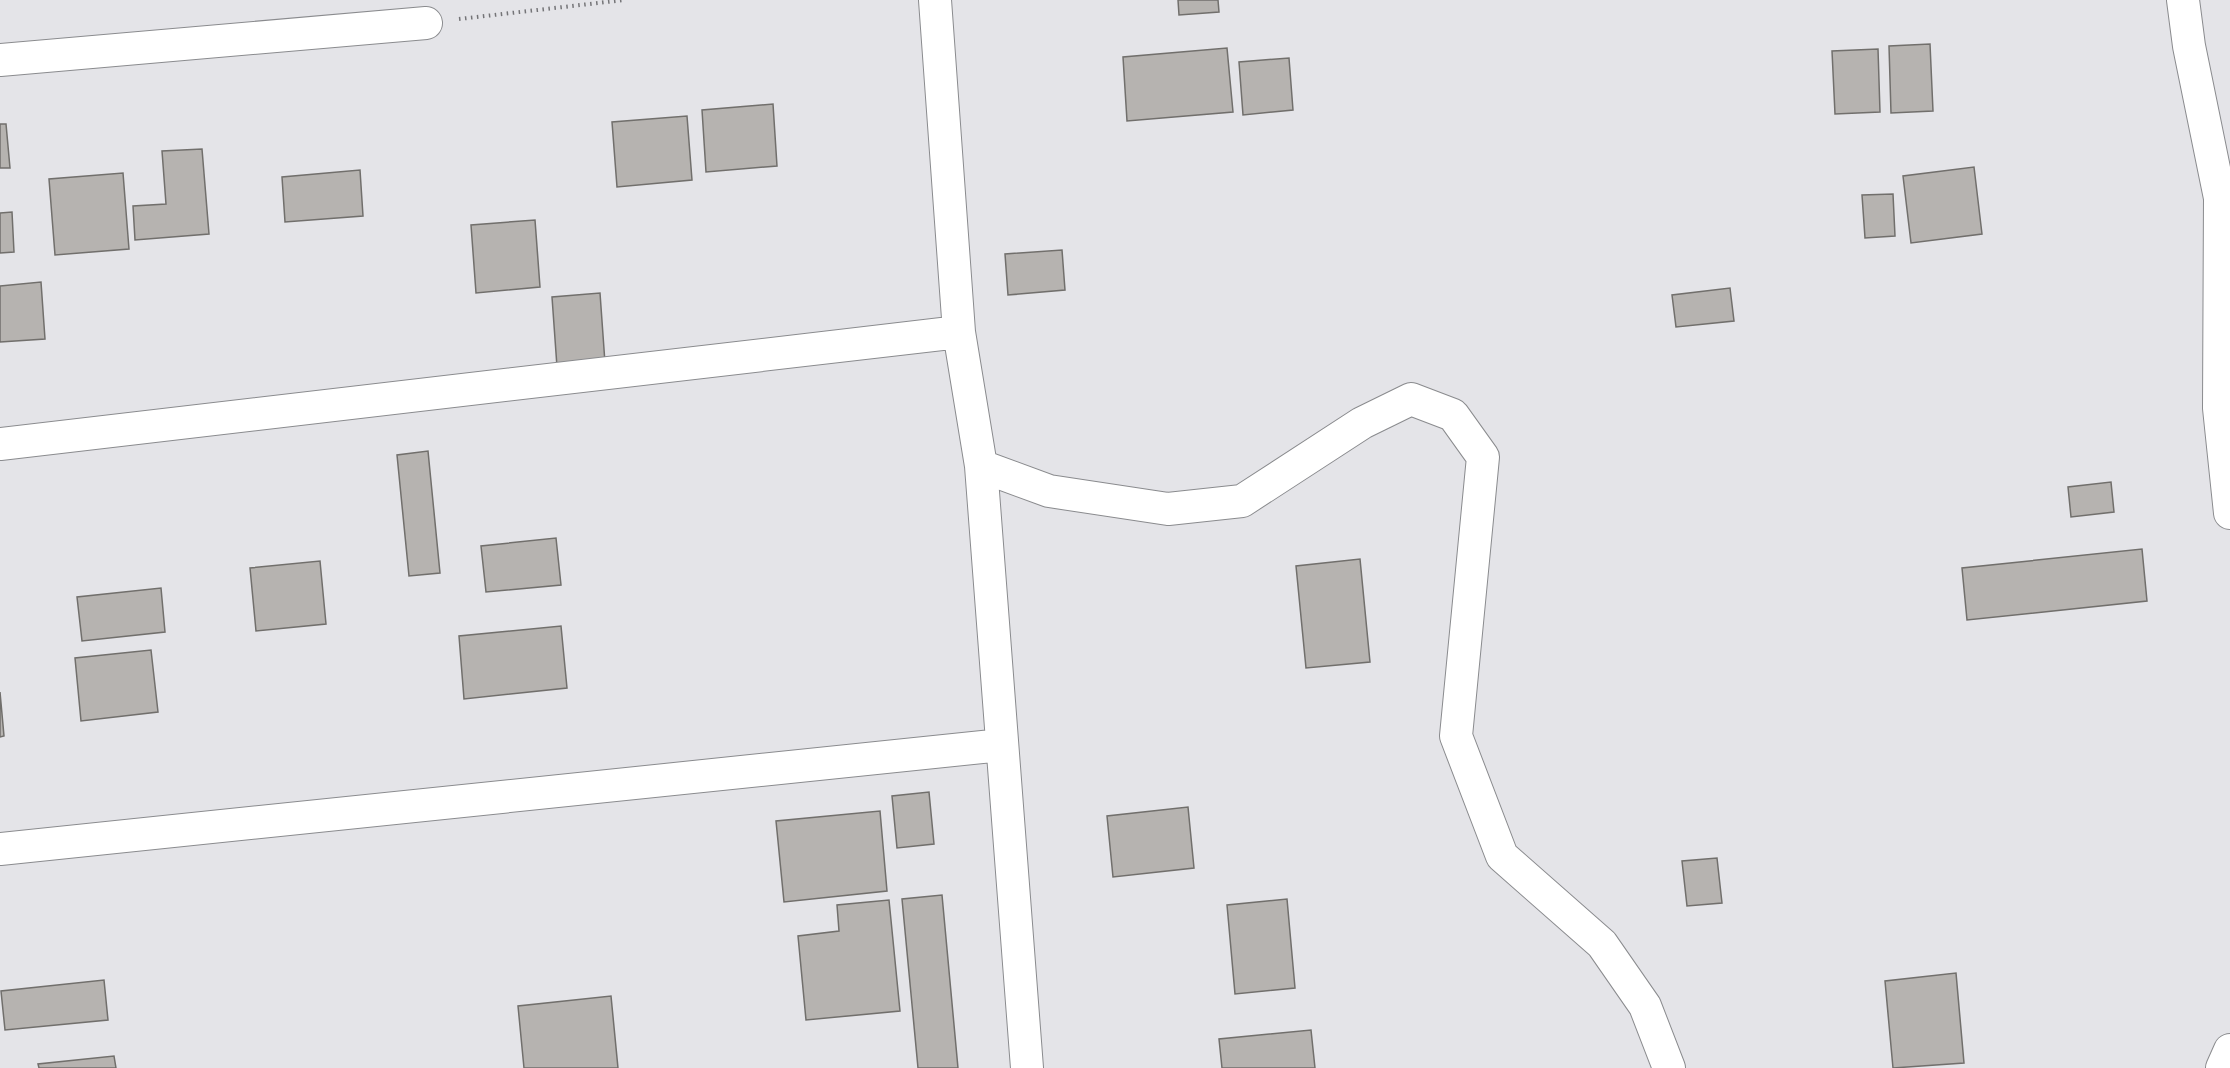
<svg xmlns="http://www.w3.org/2000/svg" width="2230" height="1068" font-family="Inter,sans-serif">
	<style>
		.building { fill: #b6b3b0; stroke: #716f6c; stroke-width: 1.5 }
		.lines { fill: none; stroke-linecap: round; stroke-linejoin: round }
		.minor-casing { stroke: #8a8b8e; stroke-width: 34 }
		.path { stroke: #747477; stroke-width: 4; stroke-dasharray: 1.5 4.5; stroke-linecap: butt }
		.minor { stroke: #fff; stroke-width: 32 }
	</style>
	<rect width="100%" height="100%" fill="#e4e4e8"/>
	<path class="building" d="M1178 0H1218L1219 12 1179 15Z
		M1930 44 1933 111 1891 113 1889 46Z
		M1227 48 1233 112 1127 121 1123 57Z
		M1878 49 1880 112 1835 114 1832 51Z
		M1289 58 1293 110 1243 115 1239 62Z
		M773 104 777 166 706 172 702 110Z
		M687 116 692 180 617 187 612 122Z
		M0 124H6L10 168H0Z
		M202 149 209 234 135 240 133 206 166 204 162 151Z
		M1974 167 1982 234 1911 243 1903 176Z
		M360 170 363 216 285 222 282 177Z
		M123 173 129 249 55 255 49 179Z
		M1893 194 1895 236 1865 238 1862 195Z
		M12 212 14 252 0 253V213Z
		M535 220 540 287 476 293 471 225Z
		M1062 250 1065 290 1008 295 1005 254Z
		M41 282 45 339 0 342V286Z
		M1730 288 1734 321 1676 327 1672 295Z
		M600 293 605 363 557 367 552 297Z
		M428 451 440 573 409 576 397 455Z
		M2111 482 2114 512 2071 517 2068 487Z
		M556 538 561 585 486 592 481 546Z
		M2142 549 2147 601 1967 620 1962 568Z
		M1360 559 1370 662 1306 668 1296 566Z
		M320 561 326 624 256 631 250 568Z
		M161 588 165 632 82 641 77 597Z
		M561 626 567 688 464 699 459 636Z
		M151 650 158 712 81 721 75 658Z
		M0 692 4 736 0 737Z
		M929 792 934 844 897 848 892 796Z
		M1188 807 1194 868 1113 877 1107 816Z
		M880 811 887 891 784 902 776 821Z
		M1717 858 1722 903 1687 906 1682 861Z
		M942 895 958 1068H918L902 899Z
		M1287 899 1295 988 1235 994 1227 905Z
		M889 900 900 1011 806 1020 798 936 839 931 837 905Z
		M1956 973 1964 1063 1893 1068 1885 981Z
		M104 980 108 1020 5 1030 1 991Z
		M611 996 618 1068H524L518 1006Z
		M1311 1030 1315 1068H1222L1219 1039Z
		M114 1056 116 1068H39L38 1064Z"/>
	<g class="lines">
		<g class="minor-casing">
			<path id="minor" d="M935 0 959 332 981 466 1027 1068
				M2183 0 2189 46 2220 198 2219 408 2230 513
				M0 60 426 23
				M0 444 959 332
				M981 466 1049 491 1168 509 1242 501 1362 423 1411 399 1453 415 1483 457 1456 736 1502 856 1602 944 1645 1006 1669 1068
				M0 849 1002 745
				M2222 1068 2230 1050"/>
		</g>
		<path class="path" d="M459 19 624 0"/>
		<use href="#minor" class="minor"/>
	</g>
</svg>
